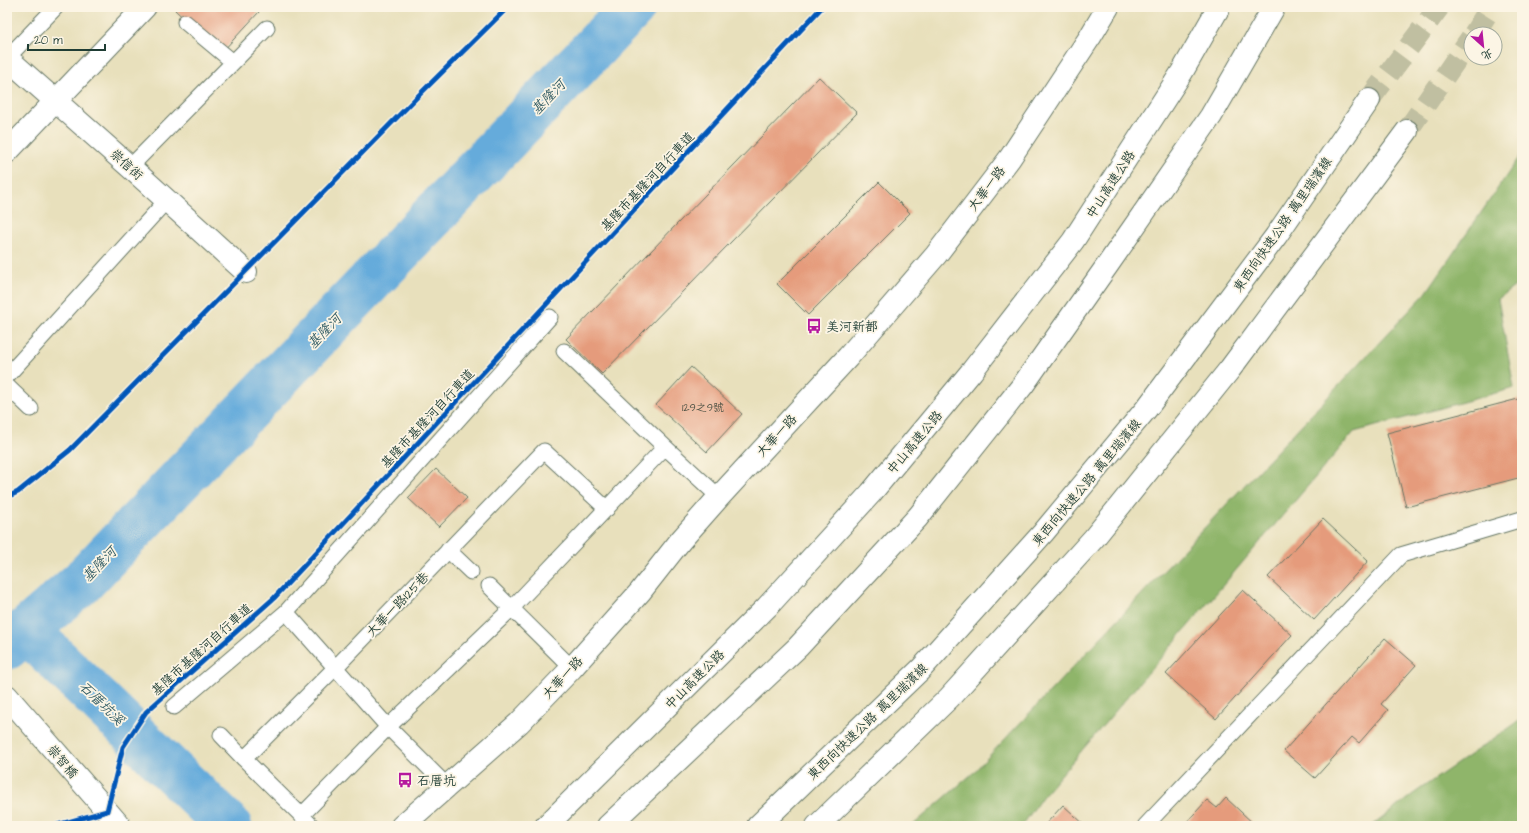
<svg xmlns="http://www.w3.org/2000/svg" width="1529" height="833" font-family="'Architects Daughter','LXGW WenKai TC',sans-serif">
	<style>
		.forest { fill: #8fb56a; stroke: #57794f }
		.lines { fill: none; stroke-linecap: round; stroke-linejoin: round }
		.river { stroke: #65abdb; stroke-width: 46 }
		.building { fill: #e59b7b }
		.highway-tunnel { stroke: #c0bfa1; stroke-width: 22; stroke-dasharray: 22 11; stroke-linecap: butt }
		.lane-casing { stroke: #657664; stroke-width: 17 }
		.street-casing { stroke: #657664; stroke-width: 24 }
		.highway-casing { stroke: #657664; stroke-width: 24 }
		.lane { stroke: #fff; stroke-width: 15 }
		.street { stroke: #fff; stroke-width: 22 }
		.highway { stroke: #fff; stroke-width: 22 }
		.cycleway-casing { stroke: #fcf5e5; stroke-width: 8 }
		.cycleway { stroke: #0057b8; stroke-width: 5 }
		.labels { text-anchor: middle; stroke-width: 3.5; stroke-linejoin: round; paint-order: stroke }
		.number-label { font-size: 11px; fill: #505446 }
		.street-label { font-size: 13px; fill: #1f3d34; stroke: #fcf5e5 }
		.poi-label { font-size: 13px; fill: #1f3d34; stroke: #fcf5e5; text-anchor: start }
		.water-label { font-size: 14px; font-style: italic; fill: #345e66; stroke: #fcf5e5 }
	</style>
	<rect width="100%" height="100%" fill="#fcf5e5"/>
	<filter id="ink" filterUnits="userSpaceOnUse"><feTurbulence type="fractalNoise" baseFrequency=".025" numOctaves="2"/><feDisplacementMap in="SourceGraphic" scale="8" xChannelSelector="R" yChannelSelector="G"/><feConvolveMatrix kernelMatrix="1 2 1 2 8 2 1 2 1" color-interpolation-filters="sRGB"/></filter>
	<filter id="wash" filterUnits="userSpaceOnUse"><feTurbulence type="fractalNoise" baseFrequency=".012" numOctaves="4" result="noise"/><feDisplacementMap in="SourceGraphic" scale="16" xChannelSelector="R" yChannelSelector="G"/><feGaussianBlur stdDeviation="0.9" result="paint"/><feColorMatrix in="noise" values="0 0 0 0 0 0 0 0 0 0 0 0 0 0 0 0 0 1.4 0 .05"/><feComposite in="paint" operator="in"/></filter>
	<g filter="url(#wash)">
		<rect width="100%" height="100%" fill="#e8e0bc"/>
		<path class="forest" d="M1522 153V281L1498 299 1514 388 1354 432 1042 797 1022 826H912L973 773 1426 293Z
			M1522 719V826H1372L1413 794Z"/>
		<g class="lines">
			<path class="river" d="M26 630 229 826
				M7 647 83 581 633 7"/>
		</g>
		<g id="blocks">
			<path class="building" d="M178 7H254L259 12 221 53 175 10Z
				M819 77 857 113 602 374 566 339Z
				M879 182 910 213 808 315 777 284Z
				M691 367 742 414 707 452 656 405Z
				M1522 398V477L1406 507 1387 433Z
				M436 469 467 498 439 527 408 498Z
				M1323 519 1368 561 1314 620 1268 577Z
				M1243 590 1292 635 1216 719 1166 674Z
				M1385 638 1416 665 1381 704 1388 710 1359 743 1352 737 1315 778 1284 751Z
				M1226 798 1256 826H1183L1207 800 1217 808Z
				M1063 805 1086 826H1044Z"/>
		</g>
	</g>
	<g filter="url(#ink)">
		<use href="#blocks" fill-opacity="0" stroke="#657664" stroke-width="1"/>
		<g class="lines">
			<path class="highway-tunnel" d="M1474 34 1491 7
				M1369 100 1439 7
				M1407 131 1471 38"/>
			<g class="lane-casing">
				<path id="lane" d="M185 22 233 62
					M7 58 56 7
					M130 167 267 28
					M564 351 665 447 719 497
					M7 376 166 201
					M7 386 31 409
					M448 550 471 572
					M489 586 572 668
					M286 612 388 727 446 785
					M174 707 286 612 550 317
					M221 735 244 759
					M302 815 388 727 512 608 665 447
					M312 826 244 759 336 667 544 451 607 509
					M1145 826 1401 555 1522 519"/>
			</g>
			<g class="street-casing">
				<path id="street" d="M7 58 130 167 246 272
					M7 152 145 7
					M7 696 120 826
					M402 826 519 723 572 668 640 592 681 540 719 497 848 357 936 255 1010 158 1090 37 1108 7"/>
			</g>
			<g class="highway-casing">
				<path id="highway" d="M546 826 767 607 871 493 972 371 1073 241 1182 72 1219 7
					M608 826 798 647 918 517 1023 385 1109 263 1211 116 1274 7
					M758 826 921 669 1043 533 1147 408 1276 236 1369 100
					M817 826 949 698 1094 538 1230 369 1407 131"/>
			</g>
			<use href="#lane" class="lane"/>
			<use href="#street" class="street"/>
			<use href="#highway" class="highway"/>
			<g class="cycleway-casing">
				<path id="cycleway" d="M7 497 18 492 70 450 421 93 508 7
					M54 826 107 811 123 747 146 712 274 598 822 7"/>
			</g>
			<use href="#cycleway" class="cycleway"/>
		</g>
	</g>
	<defs>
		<g id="bus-bare" transform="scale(1.2)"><path d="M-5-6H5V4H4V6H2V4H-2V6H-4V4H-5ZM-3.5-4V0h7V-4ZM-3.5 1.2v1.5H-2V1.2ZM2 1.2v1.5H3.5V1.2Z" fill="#b5179e" stroke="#fcf5e5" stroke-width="2.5" paint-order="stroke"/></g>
	</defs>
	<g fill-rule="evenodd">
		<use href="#bus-bare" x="814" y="326"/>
		<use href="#bus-bare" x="405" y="780"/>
	</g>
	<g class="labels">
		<g class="number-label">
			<text x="703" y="411">129之9號</text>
		</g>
		<g class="street-label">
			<text transform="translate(127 164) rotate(42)" y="5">崇信街</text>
			<text transform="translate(647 181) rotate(-47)" y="5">基隆市基隆河自行車道</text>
			<text transform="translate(1110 184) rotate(-57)" y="5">中山高速公路</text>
			<text transform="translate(986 188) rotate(-53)" y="5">大華一路</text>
			<text transform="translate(1282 224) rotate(-55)" y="5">東西向快速公路 萬里瑞濱線</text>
			<text transform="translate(427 418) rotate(-47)" y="5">基隆市基隆河自行車道</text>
			<text transform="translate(776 435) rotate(-47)" y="5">大華一路</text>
			<text transform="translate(914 442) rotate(-50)" y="5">中山高速公路</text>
			<text transform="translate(1086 482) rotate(-50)" y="5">東西向快速公路 萬里瑞濱線</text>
			<text transform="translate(397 604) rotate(-46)" y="5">大華一路125巷</text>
			<text transform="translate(201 649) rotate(-42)" y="5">基隆市基隆河自行車道</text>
			<text transform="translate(562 677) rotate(-47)" y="5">大華一路</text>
			<text transform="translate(694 679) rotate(-45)" y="5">中山高速公路</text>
			<text transform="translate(867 721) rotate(-44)" y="5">東西向快速公路 萬里瑞濱線</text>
			<text transform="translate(63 761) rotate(49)" y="5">崇智橋</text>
		</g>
		<g class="poi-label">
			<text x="826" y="331">美河新都</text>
			<text x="417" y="785">石厝坑</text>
		</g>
		<g class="water-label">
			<text transform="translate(548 97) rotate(-46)" y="5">基隆河</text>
			<text transform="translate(324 331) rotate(-46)" y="5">基隆河</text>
			<text transform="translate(99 564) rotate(-46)" y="5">基隆河</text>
			<text transform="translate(102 703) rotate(44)" y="5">石厝坑溪</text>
		</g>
	</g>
	<rect width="1529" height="833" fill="none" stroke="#fcf5e5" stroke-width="24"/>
	<g transform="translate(1483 46) rotate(153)"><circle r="19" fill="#fcf5e5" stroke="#a4ab9e"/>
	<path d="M0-3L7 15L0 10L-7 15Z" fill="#b5179e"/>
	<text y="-6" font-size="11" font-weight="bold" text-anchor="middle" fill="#1f3d34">北</text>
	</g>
	<path d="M28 44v6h77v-6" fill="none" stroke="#1f3d34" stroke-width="2"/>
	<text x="34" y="44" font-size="12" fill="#1f3d34" stroke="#fcf5e5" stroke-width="3" paint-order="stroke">20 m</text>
</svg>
